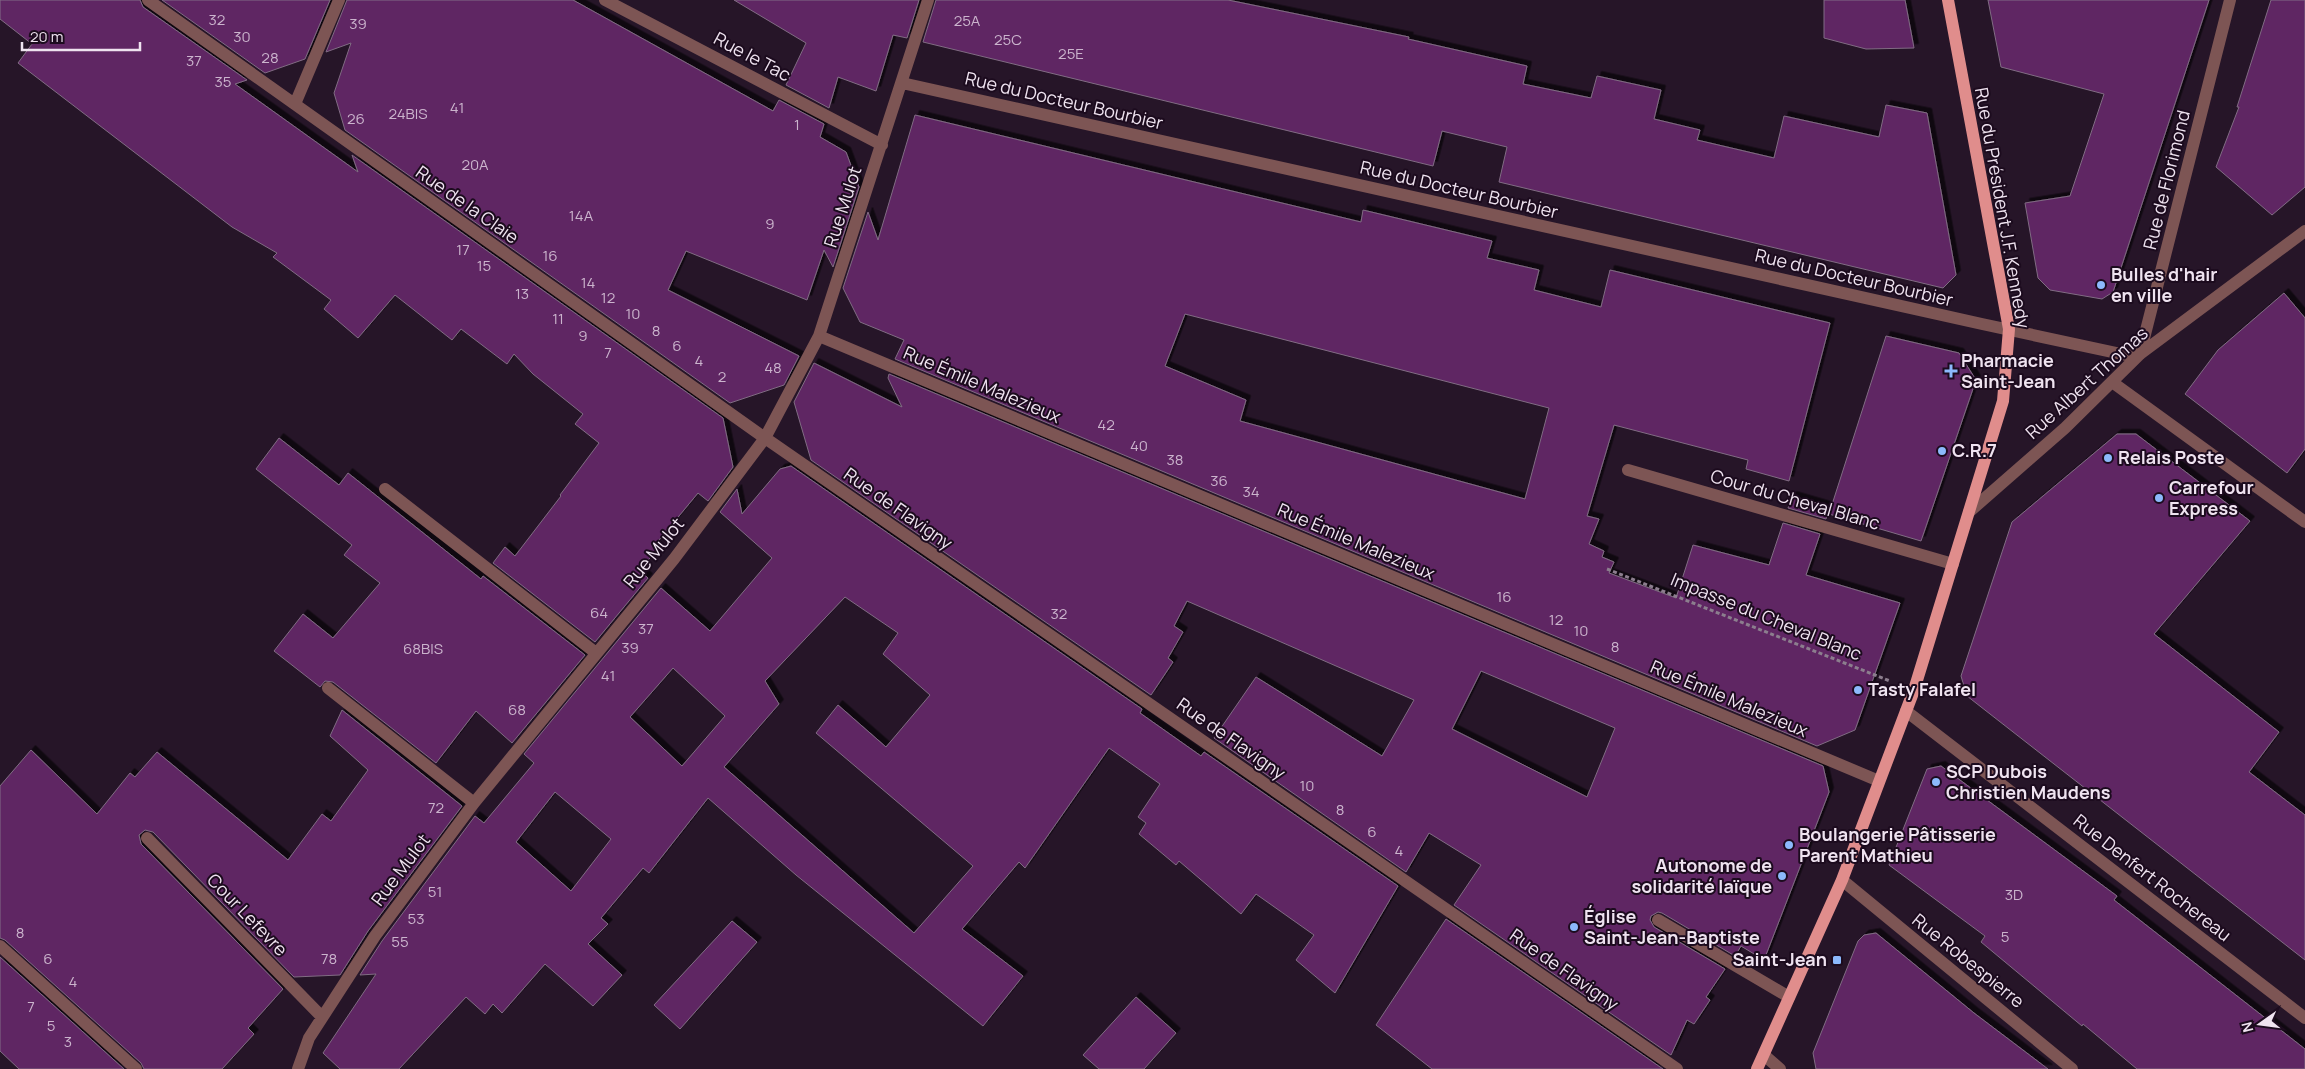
<svg xmlns="http://www.w3.org/2000/svg" width="2305" height="1069" font-family="Manrope,sans-serif">
	<style>
		.building { fill: #5e2564; stroke: #816c83; fill-rule: evenodd; filter: url(#shadow) }
		.lines { fill: none; stroke-linecap: round; stroke-linejoin: round }
		.path { stroke: #8c7e8e; stroke-width: 3; stroke-dasharray: 4 2.5; stroke-linecap: butt }
		.minor { stroke: #7d5554; stroke-width: 12 }
		.major { stroke: #e08d8c; stroke-width: 12 }
		.poi-dot { fill: #8cb9fc; stroke: #1c0b1e; stroke-width: 2 }
		.labels { text-anchor: middle; stroke-width: 4; stroke-linejoin: round; paint-order: stroke }
		.number-label { font-size: 15px; fill: #cbb4cd }
		.street-label { font-size: 18px; fill: #efe3f0; stroke: #1c0b1e }
		.poi-label { font-size: 18px; font-weight: bold; fill: #efe3f0; stroke: #1c0b1e; text-anchor: start }
	</style>
	<defs>
		<filter id="shadow"><feDropShadow dx="4.5" dy="-4.5" stdDeviation="0" flood-color="#0009"/></filter>
	</defs>
	<rect width="100%" height="100%" fill="#261528"/>
	<path class="building" d="M0 0H140L143 7 247 80 235 84 358 172 352 155 723 418 733 467 708 501 698 493 655 545 659 548 639 570 648 578 595 642 493 563 505 547 515 556 561 496 560 495 599 443 575 424 583 414 533 374 514 354 507 364 461 329 452 340 395 295 358 338 324 309 331 300 273 257 277 253 232 227 18 63 32 44 0 19Z
		M162 0H330L305 59 265 73Z
		M347 0H573L773 111 779 100 824 124 820 137 846 152 859 187 833 267 824 250 807 300 686 251 668 290 799 356 784 385 730 403 345 130 334 93 351 43 326 52Z
		M734 0H919L907 38 893 35 876 91 838 77 829 108 786 85 806 43Z
		M936 0H1228L1409 37 1408 39 1527 66 1523 84 1591 98 1597 76 1661 90 1654 119 1700 130 1697 140 1774 158 1784 116 1879 137 1886 105 1927 113 1956 275 1943 288 1499 182 1507 147 1442 131 1433 166 923 42Z
		M1824 0H1905L1914 48 1866 49 1824 38Z
		M1988 0H2209L2113 292 2102 299 2050 290 2038 278 2025 203 2070 196 2104 94 2001 67Z
		M2271 0H2305V187L2272 215 2216 167 2239 107H2237Z
		M915 115 1361 222 1363 210 1492 241 1487 258 1539 270 1534 290 1601 307 1610 270 1830 323 1789 481 1746 469 1748 460 1614 425 1587 516 1599 519 1589 544 1604 551 1602 557 1614 562 1609 573 1676 598 1693 545 1769 565 1783 523 1820 534 1806 575 1900 603 1855 730 1817 746 895 359 904 340 860 322 843 288 868 212 878 240ZM1185 314 1549 408 1525 499 1240 421 1246 400 1165 366Z
		M2284 293 2305 318V449L2287 473 2185 394 2218 350Z
		M1886 336 1959 353 1976 380 1921 541 1829 514Z
		M814 363 902 407 888 378 889 374 1823 766 1829 792 1764 960 1741 946 1735 956 1662 913 1658 912 1651 916 1650 920 1654 927 1725 969 1706 997 1710 1000 1694 1024 1687 1020 1671 1055 1454 905 1481 865 1429 833 1406 872 1214 738 1256 677 1382 756 1414 700 1187 601 1174 626 1183 632 1168 658 1173 662 1151 695 811 460 794 402ZM1481 671 1615 728 1587 797 1452 729Z
		M2117 434H2136L2250 521 2154 634 2279 732 2249 772 2305 815V960L1967 696 1961 676 2012 522Z
		M279 438 339 485 348 473 481 579 483 576 585 655 512 743 476 711 436 763 333 682 325 681 320 687 274 651 303 614 333 638 380 583 344 555 352 545 256 469Z
		M791 466 1142 709 1140 713 1201 756 1204 752 1398 886 1335 993 1296 960 1314 935 1256 894 1241 914 1179 861 1176 865 1139 834 1146 823 1138 817 1160 784 1109 748 1025 868 1019 862 962 929 1023 976 983 1026 796 875 708 798 649 873 643 868 601 918 608 924 588 944 622 975 593 1006 545 964 502 1013 493 1004 485 1014 466 997 399 1069H340L323 1053 376 974 360 975 382 941 475 816 484 823 534 763 524 754 661 588 710 631 772 558 720 512 737 489 742 514 780 469ZM845 597 898 633 883 654 930 695 886 747 838 705 816 733 973 866 914 933 724 767 779 704 765 681ZM673 668 725 716 682 766 630 717ZM555 792 611 839 571 891 516 842Z
		M1792 496 1830 507 1826 519 1788 508Z
		M342 710 462 806 368 931 340 975 294 977 153 832 145 830 139 835 141 844 283 989 248 1028 254 1034 222 1069H144L141 1063 5 940 0 938V786L31 750 97 814 130 773 135 777 157 752 288 860 322 814 331 821 368 770 330 736Z
		M1941 766 2117 896 2114 900 2305 1049V1069H2137L2083 1024 2082 1026 1981 942 1985 936 1889 865 1927 769Z
		M1446 919 1663 1069H1432L1376 1025Z
		M732 921 757 942 680 1029 654 1005Z
		M1876 933 1974 1013 2048 1069H1816L1813 1053 1858 941 1864 935Z
		M0 957 124 1069H19L0 1051Z
		M1136 997 1176 1033 1144 1069H1099L1083 1055Z"/>
	<g class="lines">
		<path class="path" d="M1607 569 1890 681"/>
		<path class="minor" d="M148 0 765 438 1677 1069
			M605 0 882 145
			M902 83 1982 324 2126 355 2140 354 2230 0
			M295 104 339 0
			M819 336 1879 781
			M2112 382 2305 522
			M1628 470 1953 564
			M385 489 596 653
			M1969 512 2065 428 2140 354 2305 231
			M328 688 474 803
			M1906 711 2305 1018
			M147 838 322 1017
			M1842 880 2072 1069
			M1658 920 1789 997
			M0 946 136 1069
			M1764 1055 1780 1069
			M298 1069 309 1038 375 936 474 803 674 559 765 438 819 336 928 0"/>
		<path class="major" d="M1757 1069 1842 880 1914 690 2003 401 2009 329 1948 0"/>
	</g>
	<g class="poi-dot">
		<circle cx="2101" cy="285" r="5"/>
		<path d="M1948.5 363.5h5v5h5v5h-5v5h-5v-5h-5v-5h5z"/>
		<circle cx="1942" cy="451" r="5"/>
		<circle cx="2108" cy="458" r="5"/>
		<circle cx="2159" cy="498" r="5"/>
		<circle cx="1858" cy="690" r="5"/>
		<circle cx="1936" cy="782" r="5"/>
		<circle cx="1789" cy="845" r="5"/>
		<circle cx="1782" cy="876" r="5"/>
		<circle cx="1574" cy="927" r="5"/>
		<rect x="1832" y="955" width="10" height="10" rx="2.5"/>
	</g>
	<g class="labels">
		<g class="number-label">
			<text x="217" y="25">32</text>
			<text x="967" y="26">25A</text>
			<text x="358" y="29">39</text>
			<text x="242" y="42">30</text>
			<text x="1008" y="45">25C</text>
			<text x="1071" y="59">25E</text>
			<text x="270" y="63">28</text>
			<text x="194" y="66">37</text>
			<text x="223" y="87">35</text>
			<text x="457" y="113">41</text>
			<text x="408" y="119">24BIS</text>
			<text x="356" y="124">26</text>
			<text x="797" y="130">1</text>
			<text x="475" y="170">20A</text>
			<text x="581" y="221">14A</text>
			<text x="770" y="229">9</text>
			<text x="463" y="255">17</text>
			<text x="550" y="261">16</text>
			<text x="484" y="271">15</text>
			<text x="588" y="288">14</text>
			<text x="522" y="299">13</text>
			<text x="608" y="303">12</text>
			<text x="633" y="319">10</text>
			<text x="558" y="324">11</text>
			<text x="656" y="336">8</text>
			<text x="583" y="341">9</text>
			<text x="677" y="351">6</text>
			<text x="608" y="358">7</text>
			<text x="699" y="366">4</text>
			<text x="773" y="373">48</text>
			<text x="722" y="382">2</text>
			<text x="1106" y="430">42</text>
			<text x="1139" y="451">40</text>
			<text x="1175" y="465">38</text>
			<text x="1219" y="486">36</text>
			<text x="1251" y="497">34</text>
			<text x="1504" y="602">16</text>
			<text x="599" y="618">64</text>
			<text x="1059" y="619">32</text>
			<text x="1556" y="625">12</text>
			<text x="646" y="634">37</text>
			<text x="1581" y="636">10</text>
			<text x="1615" y="652">8</text>
			<text x="630" y="653">39</text>
			<text x="423" y="654">68BIS</text>
			<text x="608" y="681">41</text>
			<text x="517" y="715">68</text>
			<text x="1307" y="791">10</text>
			<text x="436" y="813">72</text>
			<text x="1340" y="815">8</text>
			<text x="1372" y="837">6</text>
			<text x="1399" y="856">4</text>
			<text x="435" y="897">51</text>
			<text x="2014" y="900">3D</text>
			<text x="416" y="924">53</text>
			<text x="20" y="938">8</text>
			<text x="2005" y="942">5</text>
			<text x="400" y="947">55</text>
			<text x="48" y="964">6</text>
			<text x="329" y="964">78</text>
			<text x="73" y="987">4</text>
			<text x="31" y="1012">7</text>
			<text x="51" y="1031">5</text>
			<text x="68" y="1047">3</text>
		</g>
		<g class="street-label">
			<text transform="translate(752 57) rotate(28)" y="6">Rue le Tac</text>
			<text transform="translate(1064 101) rotate(13)" y="6">Rue du Docteur Bourbier</text>
			<text transform="translate(2167 180) rotate(-76)" y="6">Rue de Florimond</text>
			<text transform="translate(1459 190) rotate(13)" y="6">Rue du Docteur Bourbier</text>
			<text transform="translate(467 205) rotate(35)" y="6">Rue de la Claie</text>
			<text transform="translate(843 207) rotate(-72)" y="6">Rue Mulot</text>
			<text transform="translate(2002 208) rotate(80)" y="6">Rue du Président J.F. Kennedy</text>
			<text transform="translate(1854 278) rotate(13)" y="6">Rue du Docteur Bourbier</text>
			<text transform="translate(2087 383) rotate(-42)" y="6">Rue Albert Thomas</text>
			<text transform="translate(982 385) rotate(23)" y="6">Rue Émile Malezieux</text>
			<text transform="translate(1795 500) rotate(16)" y="6">Cour du Cheval Blanc</text>
			<text transform="translate(898 509) rotate(35)" y="6">Rue de Flavigny</text>
			<text transform="translate(1356 542) rotate(23)" y="6">Rue Émile Malezieux</text>
			<text transform="translate(654 553) rotate(-51)" y="6">Rue Mulot</text>
			<text transform="translate(1766 617) rotate(22)" y="6">Impasse du Cheval Blanc</text>
			<text transform="translate(1729 699) rotate(23)" y="6">Rue Émile Malezieux</text>
			<text transform="translate(1231 739) rotate(35)" y="6">Rue de Flavigny</text>
			<text transform="translate(401 870) rotate(-53)" y="6">Rue Mulot</text>
			<text transform="translate(2152 878) rotate(38)" y="6">Rue Denfert Rochereau</text>
			<text transform="translate(247 915) rotate(46)" y="6">Cour Lefevre</text>
			<text transform="translate(1968 961) rotate(39)" y="6">Rue Robespierre</text>
			<text transform="translate(1564 970) rotate(35)" y="6">Rue de Flavigny</text>
		</g>
		<g class="poi-label">
			<text x="2111" y="281">Bulles d'hair<tspan x="2111" dy="21">en ville</tspan></text>
			<text x="1961" y="367">Pharmacie<tspan x="1961" dy="21">Saint-Jean</tspan></text>
			<text x="1952" y="457">C.R.7</text>
			<text x="2118" y="464">Relais Poste</text>
			<text x="2169" y="494">Carrefour<tspan x="2169" dy="21">Express</tspan></text>
			<text x="1868" y="696">Tasty Falafel</text>
			<text x="1946" y="778">SCP Dubois<tspan x="1946" dy="21">Christien Maudens</tspan></text>
			<text x="1799" y="841">Boulangerie Pâtisserie<tspan x="1799" dy="21">Parent Mathieu</tspan></text>
			<text x="1772" y="872" text-anchor="end">Autonome de<tspan x="1772" dy="21">solidarité laïque</tspan></text>
			<text x="1584" y="923">Église<tspan x="1584" dy="21">Saint-Jean-Baptiste</tspan></text>
			<text x="1827" y="966" text-anchor="end">Saint-Jean</text>
		</g>
	</g>
	<g transform="translate(2260 1024) rotate(256)" stroke="#1c0b1e" stroke-width="4" paint-order="stroke">
	<path d="M0-4L9 19L0 12L-9 19Z" fill="#efe3f0"/>
	<text y="-8" font-size="14" font-weight="bold" text-anchor="middle" fill="#efe3f0">N</text>
	</g>
	<path d="M22 42v8h118v-8" fill="none" stroke="#efe3f0" stroke-width="2.5"/>
	<text x="30" y="42" font-size="15" fill="#efe3f0" stroke="#1c0b1e" stroke-width="4" paint-order="stroke">20 m</text>
</svg>
